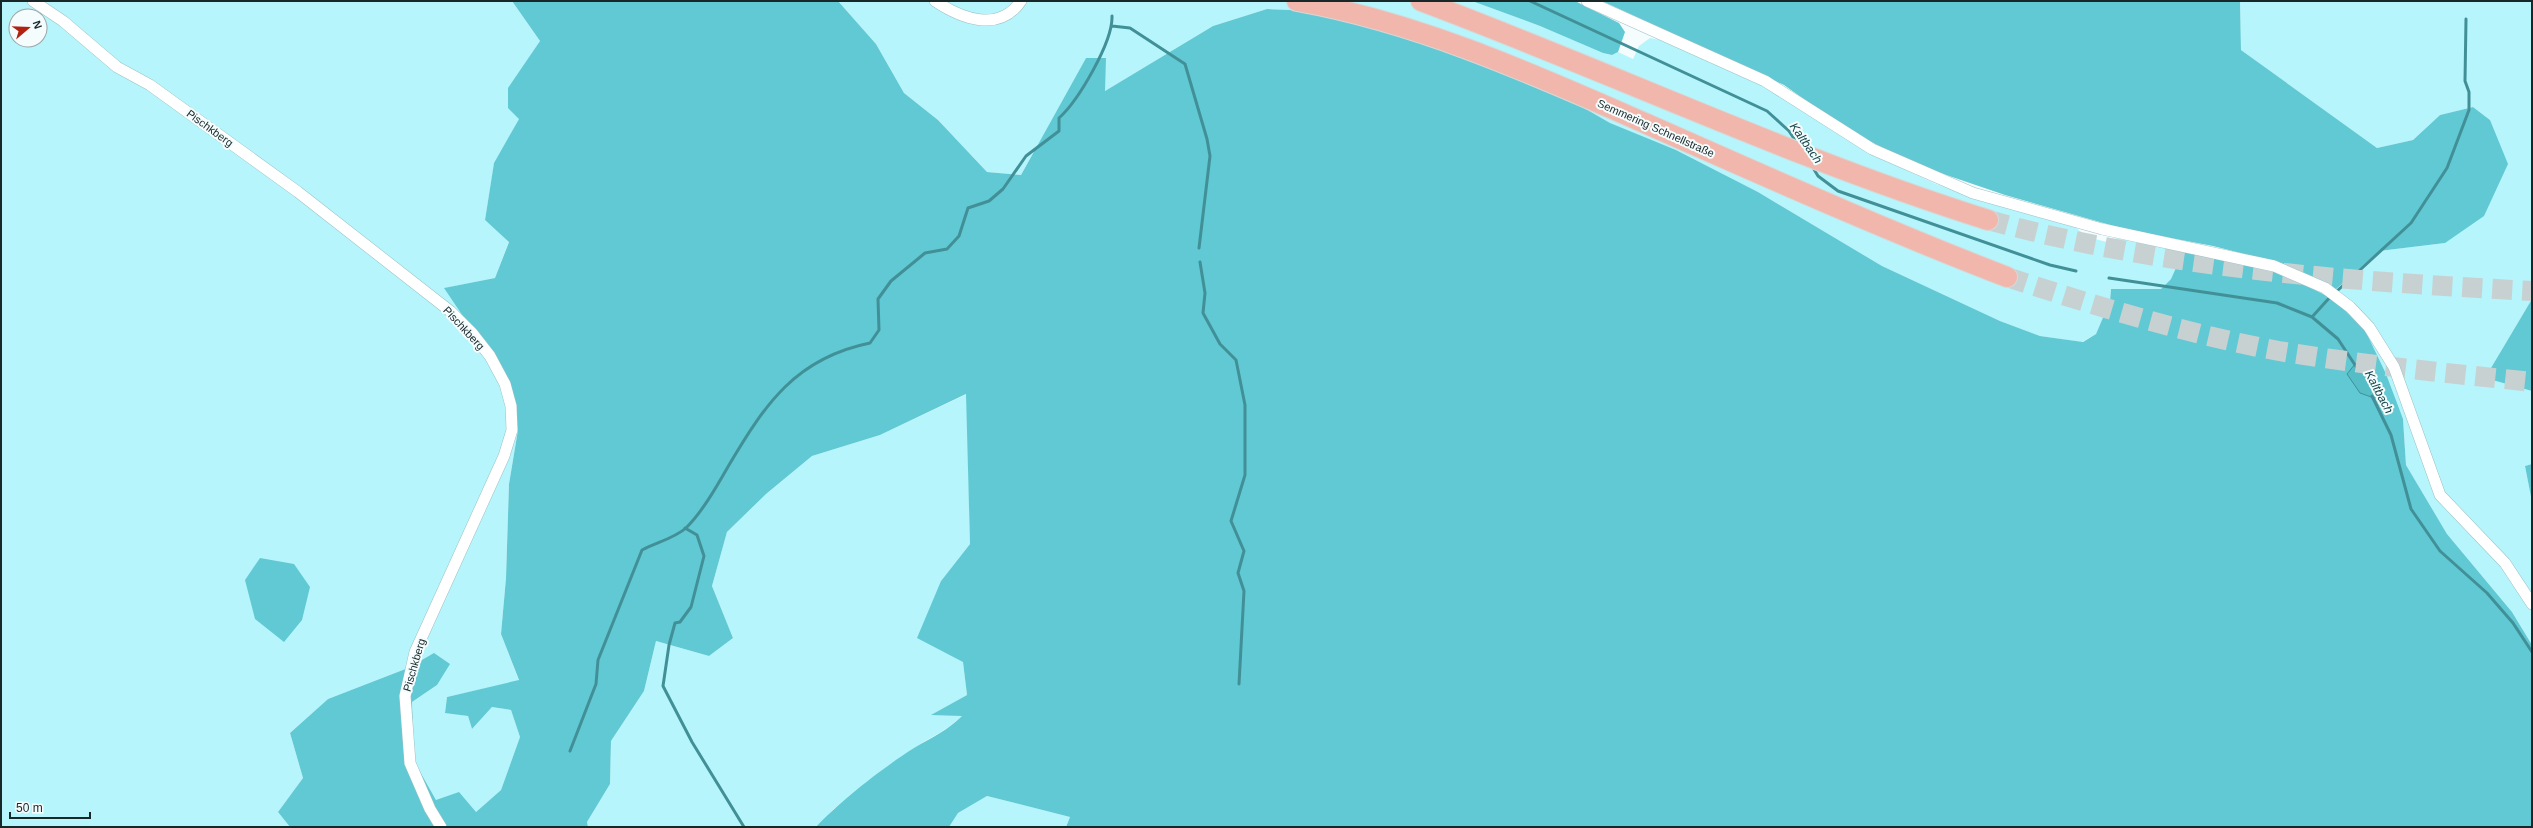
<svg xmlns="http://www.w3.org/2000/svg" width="2533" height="828" font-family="Arial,sans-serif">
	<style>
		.green { fill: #b6f5fb; fill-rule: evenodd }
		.forest { fill: #61c9d3 }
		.water { fill: #54bdc6; stroke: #429097 }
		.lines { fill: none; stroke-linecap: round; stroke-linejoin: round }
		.stream { stroke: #429097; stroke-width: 3 }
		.motorway-tunnel { stroke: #c8d1d2; stroke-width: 20; stroke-dasharray: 20 10; stroke-linecap: butt }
		.minor-casing { stroke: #9cc2c6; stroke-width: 12 }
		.motorway-casing { stroke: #d5d8d8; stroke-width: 22 }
		.minor { stroke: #fff; stroke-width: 11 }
		.motorway { stroke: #f1b7ac; stroke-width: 20 }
		.labels { text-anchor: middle; stroke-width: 4; stroke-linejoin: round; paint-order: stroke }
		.street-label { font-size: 11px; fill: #182728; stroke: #f4fcfd }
		.water-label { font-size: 12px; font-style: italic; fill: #18474b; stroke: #f4fcfd }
	</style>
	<rect width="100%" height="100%" fill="#f4fcfd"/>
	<path class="green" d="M1 1H512L540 41 509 88 519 119 494 164 485 220 509 241 495 278 445 288 508 383 518 430 509 484 506 578 501 634 519 681 447 697 445 712 468 716 472 729 492 707 511 710 520 737 501 790 476 812 436 800 414 761 412 702 437 685 408 668 328 699 290 733 303 778 278 812 290 827H1ZM16 16H40V40H16Z
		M838 1H1472L1540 26 1603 53 1612 55 1618 52 1633 59 1639 46 1650 38 1667 41 1746 76 1804 108 1827 127 1873 155 1936 184 2005 207 2074 226 2087 237 2107 242 2117 238 2183 252 2171 279 2161 289H2111L2110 301 2096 334 2082 342 2040 336 2000 321 1882 266 1758 192 1676 150 1338 19 1290 10 1267 9 1213 26 1105 91 1086 58 1021 175 987 172 938 120 904 93 876 44Z
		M2240 1H2532V299L2485 378 2532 391V464L2525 466 2532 502V645L2512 612 2447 534 2406 465 2403 419 2333 299 2334 291 2379 251 2445 243 2490 120 2473 107 2440 115 2413 140 2377 148 2241 50Z
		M967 394 970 544 941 581 963 662 967 695 932 715H963C947 731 929 737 912 750 879 773 843 797 816 827H588L587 822 610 784 611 741 644 691 656 641 709 656 733 638 712 586 727 532 766 494 812 456 880 435Z
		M987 796 1070 817 1066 827H949L958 813Z"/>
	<path class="forest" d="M512 1H838L876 44 904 93 938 120 987 172 1021 175 1086 58H1106L1105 91 1213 26 1267 9 1290 10 1338 19 1414 39 1556 92 1610 123 1676 150 1758 192 1882 266 2000 321 2040 336 2083 342 2096 334 2110 301 2111 289H2161L2171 279 2183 252 2269 267 2333 299 2365 330 2386 374 2403 419 2406 465 2447 534 2512 612 2532 645V827H1066L1070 817 987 796 958 813 949 827H816C840 801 884 767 914 748 931 738 948 730 962 716L931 715 967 695 963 662 917 638 941 581 970 544 966 394 880 435 812 456 766 494 727 532 712 586 733 638 709 656 656 641 644 691 611 741 610 784 587 822 588 827H290L278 812 303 778 290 733 328 699 408 668 434 653 450 664 437 685 412 702 414 761 436 800 459 792 476 812 501 790 520 737 511 710 492 707 472 729 468 716 445 713 447 697 519 680 501 634 506 578 509 484 518 430 508 383 444 288 495 278 509 242 485 220 494 163 519 119 508 108V88L540 41Z
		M1472 1H1575L1619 23 1625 32 1618 52 1612 55 1603 53 1540 26Z
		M1602 1H2240L2241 50 2377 148 2413 140 2440 115 2473 107 2490 120 2508 164 2484 216 2445 243 2379 251 2334 291 2272 261 2213 246 2128 230 2005 195 1920 166 1867 140 1825 114 1784 85Z
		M2532 299V391L2485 378Z
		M2532 464V502L2525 466Z
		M260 558 294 564 310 587 302 620 284 642 255 619 245 580Z"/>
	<path class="water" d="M2366 362 2375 384 2374 398 2360 393 2347 374 2355 364Z"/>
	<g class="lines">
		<path class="stream" d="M1530 1 1767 111 1789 131 1797 143
			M1112 26 1130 28 1185 64 1207 139 1210 156 1199 248
			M1812 166 1818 176 1838 191 2050 265 2076 271
			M1200 262 1205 293 1203 313 1220 344 1236 360 1245 405V475L1231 521 1244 551 1238 573 1244 591 1239 684
			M2109 278 2277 303 2312 317 2338 339 2357 368
			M2337 291 2411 223 2447 168 2469 110V92L2465 81 2466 19
			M2312 317 2331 296
			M2372 396 2391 435 2411 509 2440 551 2487 593 2513 623 2532 652
			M685 528 697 535 704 556 691 607 680 622 675 623 669 645 663 686 692 742 744 827
			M570 751 596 684 598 660 642 550C655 543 675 538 686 528 703 511 717 486 729 465 765 404 796 358 870 343L879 330 878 299 891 281 925 253 947 249 959 236 968 208 989 201 1003 189 1026 156 1059 131V118C1078 101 1113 42 1112 16"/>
		<path class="motorway-tunnel" d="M1988 220C2167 269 2348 281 2532 291
			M2007 277C2092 305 2191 335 2279 351 2363 365 2448 373 2532 382"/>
		<g class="minor-casing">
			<path id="minor" d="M33 1 63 21 117 67 150 85 298 192 450 311 472 333 490 356 505 384 511 406 512 430 504 456 415 652 405 696 410 763 430 809 441 827
				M935 1C962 19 999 33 1021 1
				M1587 1 1765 81 1872 149 1973 193 2102 229 2274 266 2325 288 2350 307 2369 327 2394 367 2440 495 2505 563 2532 604"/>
		</g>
		<g class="motorway-casing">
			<path id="motorway" d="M1297 1C1420 23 1533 74 1647 124 1767 177 1885 230 2007 277
				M1421 1C1611 72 1794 159 1988 220"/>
		</g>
		<use href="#minor" class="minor"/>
		<use href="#motorway" class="motorway"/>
	</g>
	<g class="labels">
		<g class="street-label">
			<text transform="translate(210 128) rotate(36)" y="4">Pischkberg</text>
			<text transform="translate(1656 128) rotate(24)" y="4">Semmering Schnellstraße</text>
			<text transform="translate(464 328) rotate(47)" y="4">Pischkberg</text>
			<text transform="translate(414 665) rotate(-74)" y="4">Pischkberg</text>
		</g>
		<g class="water-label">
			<text transform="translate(1806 143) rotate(55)" y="4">Kaltbach</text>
			<text transform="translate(2379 392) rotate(62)" y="4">Kaltbach</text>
		</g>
	</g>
	<rect width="2533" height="828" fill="none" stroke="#182728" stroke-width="4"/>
	<g transform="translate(28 28) rotate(71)"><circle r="19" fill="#f4fcfd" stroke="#9ca7a8"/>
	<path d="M0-3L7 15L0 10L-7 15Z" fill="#b12310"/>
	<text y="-6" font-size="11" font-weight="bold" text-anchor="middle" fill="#182728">N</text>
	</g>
	<path d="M10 812v6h80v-6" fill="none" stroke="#182728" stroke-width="2"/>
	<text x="16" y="812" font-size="12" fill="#182728" stroke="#f4fcfd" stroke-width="3" paint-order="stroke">50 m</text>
</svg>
